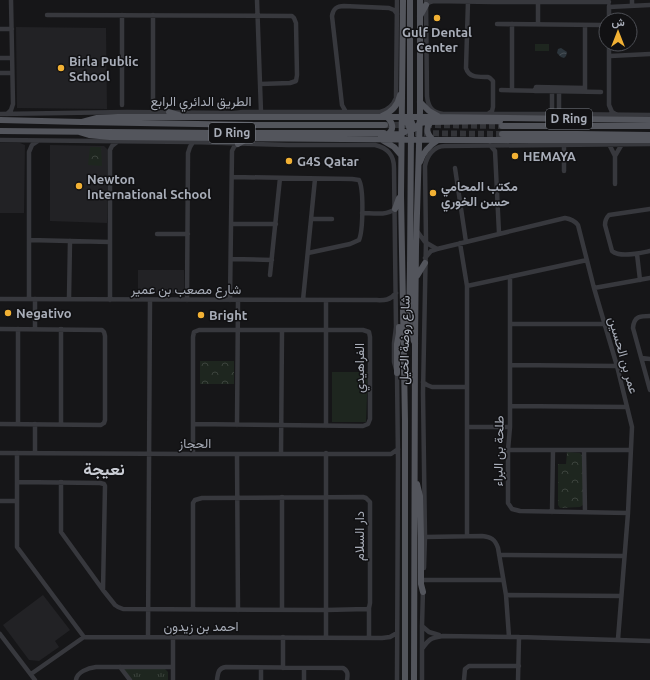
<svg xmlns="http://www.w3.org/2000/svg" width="650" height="680" font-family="Ubuntu,Vazirmatn,sans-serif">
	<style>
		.built { fill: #222225 }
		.grass { fill: url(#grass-tufts) }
		.park { fill: url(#park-crowns) }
		.pitch { fill: #1e261f }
		.water { fill: url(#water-waves) }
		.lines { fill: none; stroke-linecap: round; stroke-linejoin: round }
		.major-tunnel { stroke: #333438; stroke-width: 6; stroke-dasharray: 6 3; stroke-linecap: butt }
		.minor { stroke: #37383d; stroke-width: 4.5 }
		.major { stroke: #53555c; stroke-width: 6 }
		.poi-dot { fill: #f2b134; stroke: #111113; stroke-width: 1.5 }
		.labels { text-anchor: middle; stroke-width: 3; stroke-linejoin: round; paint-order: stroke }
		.shield { fill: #111113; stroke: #7b7e86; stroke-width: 1 }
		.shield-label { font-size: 12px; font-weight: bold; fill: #a8adb8 }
		.poi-label { font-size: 13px; font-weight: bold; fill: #a8adb8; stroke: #111113; text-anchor: start }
		.street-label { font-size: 13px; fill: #a8adb8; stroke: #111113 }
		.district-label { font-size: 17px; font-weight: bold; fill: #c9ccd4; stroke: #111113 }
	</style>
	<defs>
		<pattern id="grass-tufts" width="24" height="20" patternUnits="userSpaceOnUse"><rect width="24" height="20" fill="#1e261f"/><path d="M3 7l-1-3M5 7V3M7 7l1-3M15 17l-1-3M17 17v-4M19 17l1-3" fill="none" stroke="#3c433d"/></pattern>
		<pattern id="park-crowns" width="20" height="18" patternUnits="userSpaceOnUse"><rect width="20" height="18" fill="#1e261f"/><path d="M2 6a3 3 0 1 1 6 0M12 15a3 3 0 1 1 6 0" fill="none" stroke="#3c433d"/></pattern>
		<pattern id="water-waves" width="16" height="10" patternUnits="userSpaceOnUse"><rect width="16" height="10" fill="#2c353c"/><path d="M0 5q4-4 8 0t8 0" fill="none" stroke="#485056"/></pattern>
	</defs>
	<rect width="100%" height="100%" fill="#161618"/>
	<path class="built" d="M16 27 106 28 107 109 17 108Z
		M0 143H20L25 145 24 213H0Z
		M50 145 104 146 108 150 107 223 50 221Z
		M138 270H184V293H138Z
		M43 595 70 630 55 641 59 647 39 661 29 660 3 625Z"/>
	<path class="grass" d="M125 669H165L168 672V680H131L125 671Z"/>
	<path class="park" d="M90 147H101L102 166 88 165Z
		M200 361H234V384H200Z
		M567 452 580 453 583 456V505L580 507 560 508 558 505V464H566Z"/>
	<path class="pitch" d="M535 44H549V51H535Z
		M332 372H368L366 422H332Z"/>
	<path class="water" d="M561 48 567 52 566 56 564 58 561 57 557 53 558 49Z"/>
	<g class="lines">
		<path class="major-tunnel" d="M385 125H406
			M426 125 502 126
			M406 133 502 134"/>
		<path class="minor" d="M257 0 261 112
			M426 0 427 96C428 107 432 112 443 114H559L650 115
			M632 0V6
			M468 1 466 68C469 78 478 77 488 77L490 78 493 81V107L492 111 489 113
			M538 2V24
			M426 5 430 2 434 1 493 2H609
			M609 6V20
			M609 7 650 5
			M47 15 292 16 294 18 296 23 297 75 296 81 290 83 260 84
			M153 15V106L159 112
			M497 24 601 25
			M512 24V90
			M0 29H12
			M609 44V105L612 112 617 115
			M610 56 650 54
			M0 58H12
			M0 73H12
			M501 90 601 92
			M535 91 536 87 585 88
			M559 91V114
			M585 91V25
			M122 105V15
			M346 112 342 105 332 16C333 9 336 6 344 6L389 8 394 10 397 14
			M552 113V91
			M0 114 127 112 234 113 243 112H380C388 110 393 106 396 98L397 0
			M7 114 11 110 13 104 11 0
			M0 140 193 142 288 145H375C388 148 394 155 394 168L396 327 394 343V362L397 373 398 461 397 680
			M609 144 615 156V184
			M490 145 495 151 499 233
			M615 156 622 144
			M455 168 466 242
			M564 171V145L565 144
			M232 177 352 179 359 180C364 189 363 231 359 240L350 244 308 253
			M650 209 609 215C606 218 605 220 605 225L612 251C620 258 640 253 650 251
			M362 213C372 213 386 216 395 209
			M311 219H332
			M231 224H276
			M417 231 425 242 437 249
			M157 234H188
			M29 240 110 242
			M460 243 467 286V536
			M637 254 640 280
			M425 258 431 251 437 249 565 218C571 219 575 221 578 225L594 288 617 366 632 427 628 513 618 639
			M231 259 272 260
			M270 275 280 178
			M510 277V427L508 450V503L512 509 520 511 628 513
			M467 286 587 260
			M594 288 650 278
			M0 299 372 300C382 300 389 302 396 293
			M29 299V152L32 145 38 141
			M69 299 70 241
			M110 300V150L112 146 117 142
			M187 300 188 153 190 147 193 142
			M230 300 232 151 234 147 237 144
			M303 300 315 179
			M326 300V426
			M650 316C640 316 634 316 633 328L650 390
			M511 324H604
			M0 329 102 330 104 332 105 336V420L104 423 101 425 0 424
			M18 329V424
			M35 329V299
			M642 358 650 359
			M511 365 617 366
			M423 382 427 385 432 387H467
			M510 406 627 407
			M35 424V453
			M61 424V329
			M237 425 238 300
			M467 427H510
			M508 450H631
			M584 450 585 512
			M0 453 193 454H391L398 449
			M17 453V547L84 637
			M193 454V337L194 332 199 330H363L369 332 370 337V419L368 424 363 426 193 424
			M237 454 238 610
			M281 454 282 330
			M17 482 100 483 104 484 105 486 103 590
			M61 482V532L103 590 115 605 118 607 123 609 326 610 367 609 369 608 370 603V502L366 498 363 497 202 498 195 500 193 503V609
			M282 497V610
			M0 501H16
			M552 512 553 450
			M425 537 482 536C491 537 495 539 498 548L506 595 509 637
			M499 555 624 556
			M424 568 425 537 423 393 426 240 425 166C427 155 434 146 445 146L650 144
			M423 580H503
			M506 595 621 596
			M422 626 429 632 439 635
			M0 634 35 680
			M148 637 150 300
			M283 637V668
			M326 638V453
			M369 638V608
			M422 649C429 639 430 638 443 636L519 637 650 641
			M120 667 130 680
			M261 668V680
			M304 668V680
			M31 674 84 637 382 638 390 637 397 633
			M76 680C77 672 88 668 96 667H173
			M173 680V638
			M217 680C218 673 218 668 226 667L343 668C348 671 348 674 347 680
			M422 680V626L423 589
			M464 680 465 669 469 666H519
			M518 680 519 637"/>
		<path class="major" d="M403 0 401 195 405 420V680
			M410 0V117L414 129
			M420 16 426 5
			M420 102 429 111 438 116
			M169 112 179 115
			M382 116C392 112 398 105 400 95
			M387 117C393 123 395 129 387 135
			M402 117 408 124 411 133 410 266 409 328 410 334 415 343
			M0 120 82 122 255 125H385
			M82 122 97 118 118 117H431L650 120
			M431 122C425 128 427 134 433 140
			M418 125 420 123 427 122 500 121
			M502 126H650
			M0 131 216 133H384
			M79 132 89 135 110 137 462 140H650
			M502 134H578L650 135
			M381 135 399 134 405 132
			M382 140 394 147 401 155
			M238 144 247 139
			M420 162C423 152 430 145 438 140
			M395 209 399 198
			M417 276 425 263
			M397 373V344L399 333V327
			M417 484 420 496 421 537V584L423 592
			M414 680 415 344 416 247 420 112V0"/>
	</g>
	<g class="poi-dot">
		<circle cx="437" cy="18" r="4"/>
		<circle cx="61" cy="68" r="4"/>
		<circle cx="515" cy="156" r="4"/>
		<circle cx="289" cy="161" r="4"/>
		<circle cx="79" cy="186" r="4"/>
		<circle cx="433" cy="193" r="4"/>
		<circle cx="8" cy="313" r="4"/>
		<circle cx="201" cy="315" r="4"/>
	</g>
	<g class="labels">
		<g class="shield">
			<rect x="546" y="109" width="46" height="20" rx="3"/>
			<rect x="209" y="123" width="46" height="20" rx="3"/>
		</g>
		<g class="shield-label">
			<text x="569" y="123">D Ring</text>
			<text x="232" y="137">D Ring</text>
		</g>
		<g class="poi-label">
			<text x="437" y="37" text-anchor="middle">Gulf Dental<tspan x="437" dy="15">Center</tspan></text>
			<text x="69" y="66">Birla Public<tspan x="69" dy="15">School</tspan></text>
			<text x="523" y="161">HEMAYA</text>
			<text x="297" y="166">G4S Qatar</text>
			<text x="87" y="184">Newton<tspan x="87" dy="15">International School</tspan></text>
			<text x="441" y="191">مكتب المحامي<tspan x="441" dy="15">حسن الخوري</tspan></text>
			<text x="16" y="318">Negativo</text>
			<text x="209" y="320">Bright</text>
		</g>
		<g class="street-label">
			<text x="201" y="106">الطريق الدائري الرابع</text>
			<text x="186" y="294">شارع مصعب بن عمير</text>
			<text transform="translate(404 340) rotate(-89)" y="5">شارع روضة الخيل</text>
			<text transform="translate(624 355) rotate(74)" y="5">عمر بن الحسين</text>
			<text transform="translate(359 368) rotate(-90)" y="5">الفراهيدي</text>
			<text x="195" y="448">الحجاز</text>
			<text transform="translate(498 451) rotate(-89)" y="5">طلحة بن البراء</text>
			<text transform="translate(359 536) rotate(-90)" y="5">دار السلام</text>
			<text x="201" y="631">احمد بن زيدون</text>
		</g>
		<g class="district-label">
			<text x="104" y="475">نعيجة</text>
		</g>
	</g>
	<g transform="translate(618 32)"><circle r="19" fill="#111113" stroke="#4d4f55"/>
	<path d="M0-3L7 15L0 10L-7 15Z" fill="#f2b134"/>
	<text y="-6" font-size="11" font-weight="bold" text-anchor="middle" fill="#a8adb8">ش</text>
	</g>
</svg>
